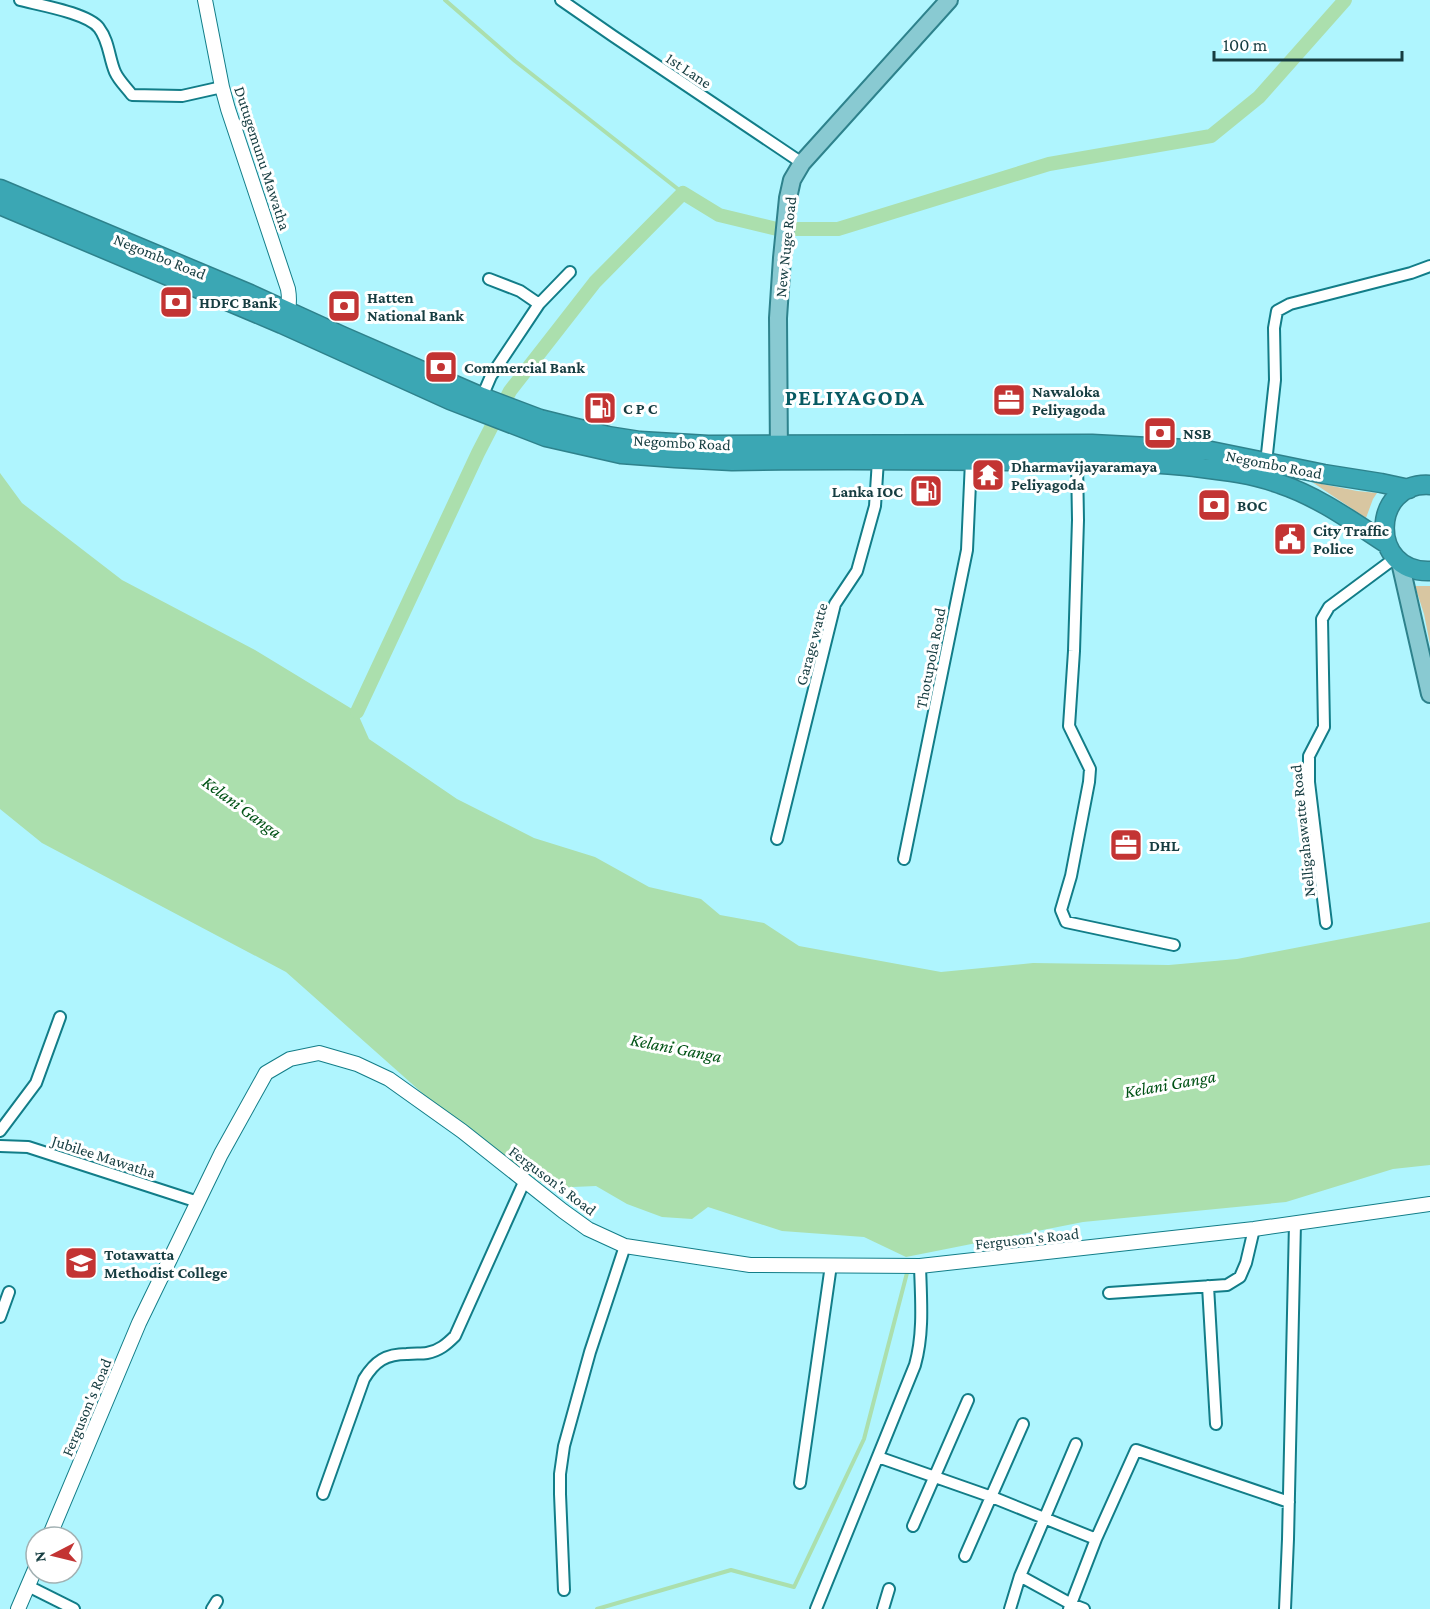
<svg xmlns="http://www.w3.org/2000/svg" width="1430" height="1609" font-family="'Crimson Pro',serif">
	<style>
		.green { fill: #d8c6a1 }
		.water { fill: #abdfad }
		.lines { fill: none; stroke-linecap: round; stroke-linejoin: round }
		.stream { stroke: #abdfad; stroke-width: 4 }
		.canal { stroke: #abdfad; stroke-width: 14 }
		.street-casing { stroke: #127d88; stroke-width: 14 }
		.secondary-casing { stroke: #127d88; stroke-width: 16 }
		.primary-casing { stroke: #2e828c; stroke-width: 20 }
		.highway-casing { stroke: #2e828c; stroke-width: 21 }
		.street { stroke: #fff; stroke-width: 10 }
		.secondary { stroke: #fff; stroke-width: 14 }
		.primary { stroke: #89cad2; stroke-width: 16 }
		.highway { stroke: #3ba7b4; stroke-width: 18 }
		.labels { text-anchor: middle; stroke-width: 6; stroke-linejoin: round; paint-order: stroke }
		.street-label { font-size: 16px; fill: #163d41; stroke: #fff }
		.poi-label { font-size: 16px; font-weight: bold; fill: #163d41; stroke: #fff; text-anchor: start }
		.water-label { font-size: 18px; font-style: italic; fill: #005215; stroke: #fff }
		.district-label { font-size: 22px; font-weight: bold; letter-spacing: 1.5px; fill: #075a62; stroke: #fff }
	</style>
	<rect width="100%" height="100%" fill="#aff5fe"/>
	<path class="green" d="M1312 482 1357 491 1377 493 1373 499 1366 518Z
		M1415 586H1430V644L1424 614Z"/>
	<path class="water" d="M0 473 22 503 122 580 255 650 357 712 369 739 457 799 534 838 595 857 649 887 701 899 720 915 764 923 799 946 941 972 1033 963 1169 965 1237 959 1430 922V1165L1393 1169 1286 1202 1083 1222 906 1257 864 1237 782 1231 708 1207 692 1219 662 1217 627 1204 596 1186 550 1188 465 1131 286 972 42 843 0 809Z"/>
	<g class="lines">
		<path class="stream" d="M445 0 515 61 683 193
			M597 1609 731 1570 794 1587 864 1439 908 1269"/>
		<path class="canal" d="M357 712 478 453 510 391 595 282 683 193 719 215 777 229H838L1049 164 1211 136 1259 97 1345 0"/>
		<g class="street-casing">
			<path id="street" d="M20 0C39 5 88 13 99 28 109 41 109 58 115 72 119 81 127 88 132 95L182 96 222 87
				M561 0 613 36 802 163
				M489 279 520 291 539 304
				M482 397 491 376 539 304 570 272
				M1077 461 1078 520 1074 651 1069 726 1090 769 1089 782 1071 876 1061 910 1066 922 1174 945
				M1266 463 1275 380 1274 328 1277 311 1290 304 1411 273 1430 266
				M777 839 835 604 857 571 875 506 878 460
				M904 859 967 550 971 461
				M1326 923 1309 782V756L1324 727 1322 619 1329 607 1395 558
				M0 1131 36 1083 60 1017
				M0 1146 28 1147 198 1202
				M1208 1286 1216 1424
				M1109 1293 1227 1285 1240 1277 1246 1263 1254 1229
				M0 1317 9 1292
				M878 1457 992 1497 1096 1539
				M800 1483 831 1265
				M323 1494 364 1379C375 1361 386 1354 407 1354 414 1353 421 1354 427 1353 439 1351 447 1344 455 1336L525 1180
				M913 1526 968 1400
				M965 1556 1023 1424
				M1020 1576 1071 1604 1084 1609
				M28 1586 74 1609
				M564 1590 560 1494V1474L564 1446 590 1352 625 1246
				M212 1609 217 1601
				M816 1609 915 1365C924 1333 921 1299 920 1266
				M883 1609 889 1589
				M1010 1609 1020 1576 1076 1444
				M1069 1609 1096 1539 1136 1450 1289 1502
				M1285 1609 1288 1539 1295 1223"/>
		</g>
		<g class="secondary-casing">
			<path id="secondary" d="M205 0 222 87 228 109 288 289C290 301 289 309 284 320
				M49 1537 139 1323 221 1154 266 1073 290 1059 319 1053 357 1064 389 1079 462 1131 563 1211 588 1229 625 1246 750 1265 920 1266 1254 1229 1430 1204
				M18 1609 36 1567"/>
		</g>
		<g class="primary-casing">
			<path id="primary" d="M779 458 778 318 782 258 788 198 792 180 802 163 949 0
				M1400 562 1430 694"/>
		</g>
		<g class="highway-casing">
			<path id="highway" d="M0 189 250 294 342 336 482 397 540 419 608 436 640 441 708 445 1092 444 1206 450 1324 474 1381 483 1409 489
				M0 205 282 324 450 400 546 437 621 454 675 458 732 461C825 459 917 460 1009 461 1069 461 1128 460 1186 466 1218 470 1250 473 1280 484 1319 497 1353 522 1387 544
				M1430 485C1371 481 1368 573 1430 571"/>
		</g>
		<use href="#street" class="street"/>
		<use href="#secondary" class="secondary"/>
		<use href="#primary" class="primary"/>
		<use href="#highway" class="highway"/>
	</g>
	<defs>
		<g id="bank-square" transform="scale(1.725)"><rect x="-9" y="-9" width="18" height="18" rx="4" fill="#c33433" stroke="#fff"/><path d="M-6-4H6V4H-6ZM0-2.3a2.3 2.3 0 1 0 0 4.6a2.3 2.3 0 1 0 0-4.6Z" fill="#fff"/></g>
		<g id="office-square" transform="scale(1.725)"><rect x="-9" y="-9" width="18" height="18" rx="4" fill="#c33433" stroke="#fff"/><path d="M-6-3h4V-5.5h4V-3h4V5H-6ZM-1-4.5V-3h2v-1.5ZM-6 0V1H6V0Z" fill="#fff"/></g>
		<g id="fuel-square" transform="scale(1.725)"><rect x="-9" y="-9" width="18" height="18" rx="4" fill="#c33433" stroke="#fff"/><path d="M-5.5-6h7V0h2V4h1.3V-2.5L3-4.5l.8-.8L6-3V5H2.5V1h-1V6h-7ZM-4.2-4.7v3.2H.2V-4.7Z" fill="#fff"/></g>
		<g id="temple-square" transform="scale(1.725)"><rect x="-9" y="-9" width="18" height="18" rx="4" fill="#c33433" stroke="#fff"/><path d="M0-6L5-2H3V0L6.5 2.5H4V6H1.5V3h-3V6H-4V2.5H-6.5L-3 0V-2H-5Z" fill="#fff"/></g>
		<g id="civic-square" transform="scale(1.725)"><rect x="-9" y="-9" width="18" height="18" rx="4" fill="#c33433" stroke="#fff"/><path d="M-.6-6.5H3V-4.5H.6V-3L4-1V1h2V6H-6V1h2V-1L-.6-3ZM-1.2 2.5V6h2.4V2.5Z" fill="#fff"/></g>
		<g id="school-square" transform="scale(1.725)"><rect x="-9" y="-9" width="18" height="18" rx="4" fill="#c33433" stroke="#fff"/><path d="M0-5L7-2L0 1L-7-2ZM-4 1L0 2.5L4 1V4Q0 6-4 4Z" fill="#fff"/></g>
	</defs>
	<g fill-rule="evenodd">
		<use href="#bank-square" x="176" y="302"/>
		<use href="#bank-square" x="344" y="306"/>
		<use href="#bank-square" x="441" y="367"/>
		<use href="#office-square" x="1009" y="400"/>
		<use href="#fuel-square" x="600" y="408"/>
		<use href="#bank-square" x="1160" y="433"/>
		<use href="#temple-square" x="988" y="475"/>
		<use href="#fuel-square" x="926" y="491"/>
		<use href="#bank-square" x="1214" y="505"/>
		<use href="#civic-square" x="1290" y="539"/>
		<use href="#office-square" x="1126" y="845"/>
		<use href="#school-square" x="81" y="1263"/>
	</g>
	<g class="labels">
		<g class="street-label">
			<text transform="translate(689 70) rotate(34)" y="6">1st Lane</text>
			<text transform="translate(263 158) rotate(72)" y="6">Dutugemunu Mawatha</text>
			<text transform="translate(785 247) rotate(-84)" y="6">New Nuge Road</text>
			<text transform="translate(160 256) rotate(22)" y="6">Negombo Road</text>
			<text transform="translate(682 442) rotate(3)" y="6">Negombo Road</text>
			<text transform="translate(1274 464) rotate(11)" y="6">Negombo Road</text>
			<text transform="translate(811 644) rotate(-75)" y="6">Garage watte</text>
			<text transform="translate(930 658) rotate(-79)" y="6">Thotupola Road</text>
			<text transform="translate(1302 831) rotate(-96)" y="6">Nelligahawatte Road</text>
			<text transform="translate(104 1156) rotate(18)" y="6">Jubilee Mawatha</text>
			<text transform="translate(553 1180) rotate(37)" y="6">Ferguson's Road</text>
			<text transform="translate(1027 1238) rotate(-6)" y="6">Ferguson's Road</text>
			<text transform="translate(86 1407) rotate(-67)" y="6">Ferguson's Road</text>
		</g>
		<g class="poi-label">
			<text x="367" y="303">Hatten<tspan x="367" dy="18">National Bank</tspan></text>
			<text x="199" y="308">HDFC Bank</text>
			<text x="464" y="373">Commercial Bank</text>
			<text x="1032" y="397">Nawaloka<tspan x="1032" dy="18">Peliyagoda</tspan></text>
			<text x="623" y="414">C P C</text>
			<text x="1183" y="439">NSB</text>
			<text x="1011" y="472">Dharmavijayaramaya<tspan x="1011" dy="18">Peliyagoda</tspan></text>
			<text x="903" y="497" text-anchor="end">Lanka IOC</text>
			<text x="1237" y="511">BOC</text>
			<text x="1313" y="536">City Traffic<tspan x="1313" dy="18">Police</tspan></text>
			<text x="1149" y="851">DHL</text>
			<text x="104" y="1260">Totawatta<tspan x="104" dy="18">Methodist College</tspan></text>
		</g>
		<g class="water-label">
			<text transform="translate(242 807) rotate(36)" y="6">Kelani Ganga</text>
			<text transform="translate(676 1048) rotate(11)" y="6">Kelani Ganga</text>
			<text transform="translate(1170 1084) rotate(-10)" y="6">Kelani Ganga</text>
		</g>
		<g class="district-label">
			<text x="855" y="405">PELIYAGODA</text>
		</g>
	</g>
	<g transform="translate(54 1555) rotate(263)"><circle r="28" fill="#ffffff" stroke="#a2b1b3" stroke-width="1.5"/>
	<path d="M0-4.5L10 22L0 15L-10 22Z" fill="#c33433"/>
	<text y="-9" font-size="16" font-weight="bold" text-anchor="middle" fill="#163d41">N</text>
	</g>
	<path d="M1214 51v9h188v-9" fill="none" stroke="#163d41" stroke-width="3"/>
	<text x="1223" y="51" font-size="18" fill="#163d41" stroke="#ffffff" stroke-width="4.5" paint-order="stroke">100 m</text>
</svg>
